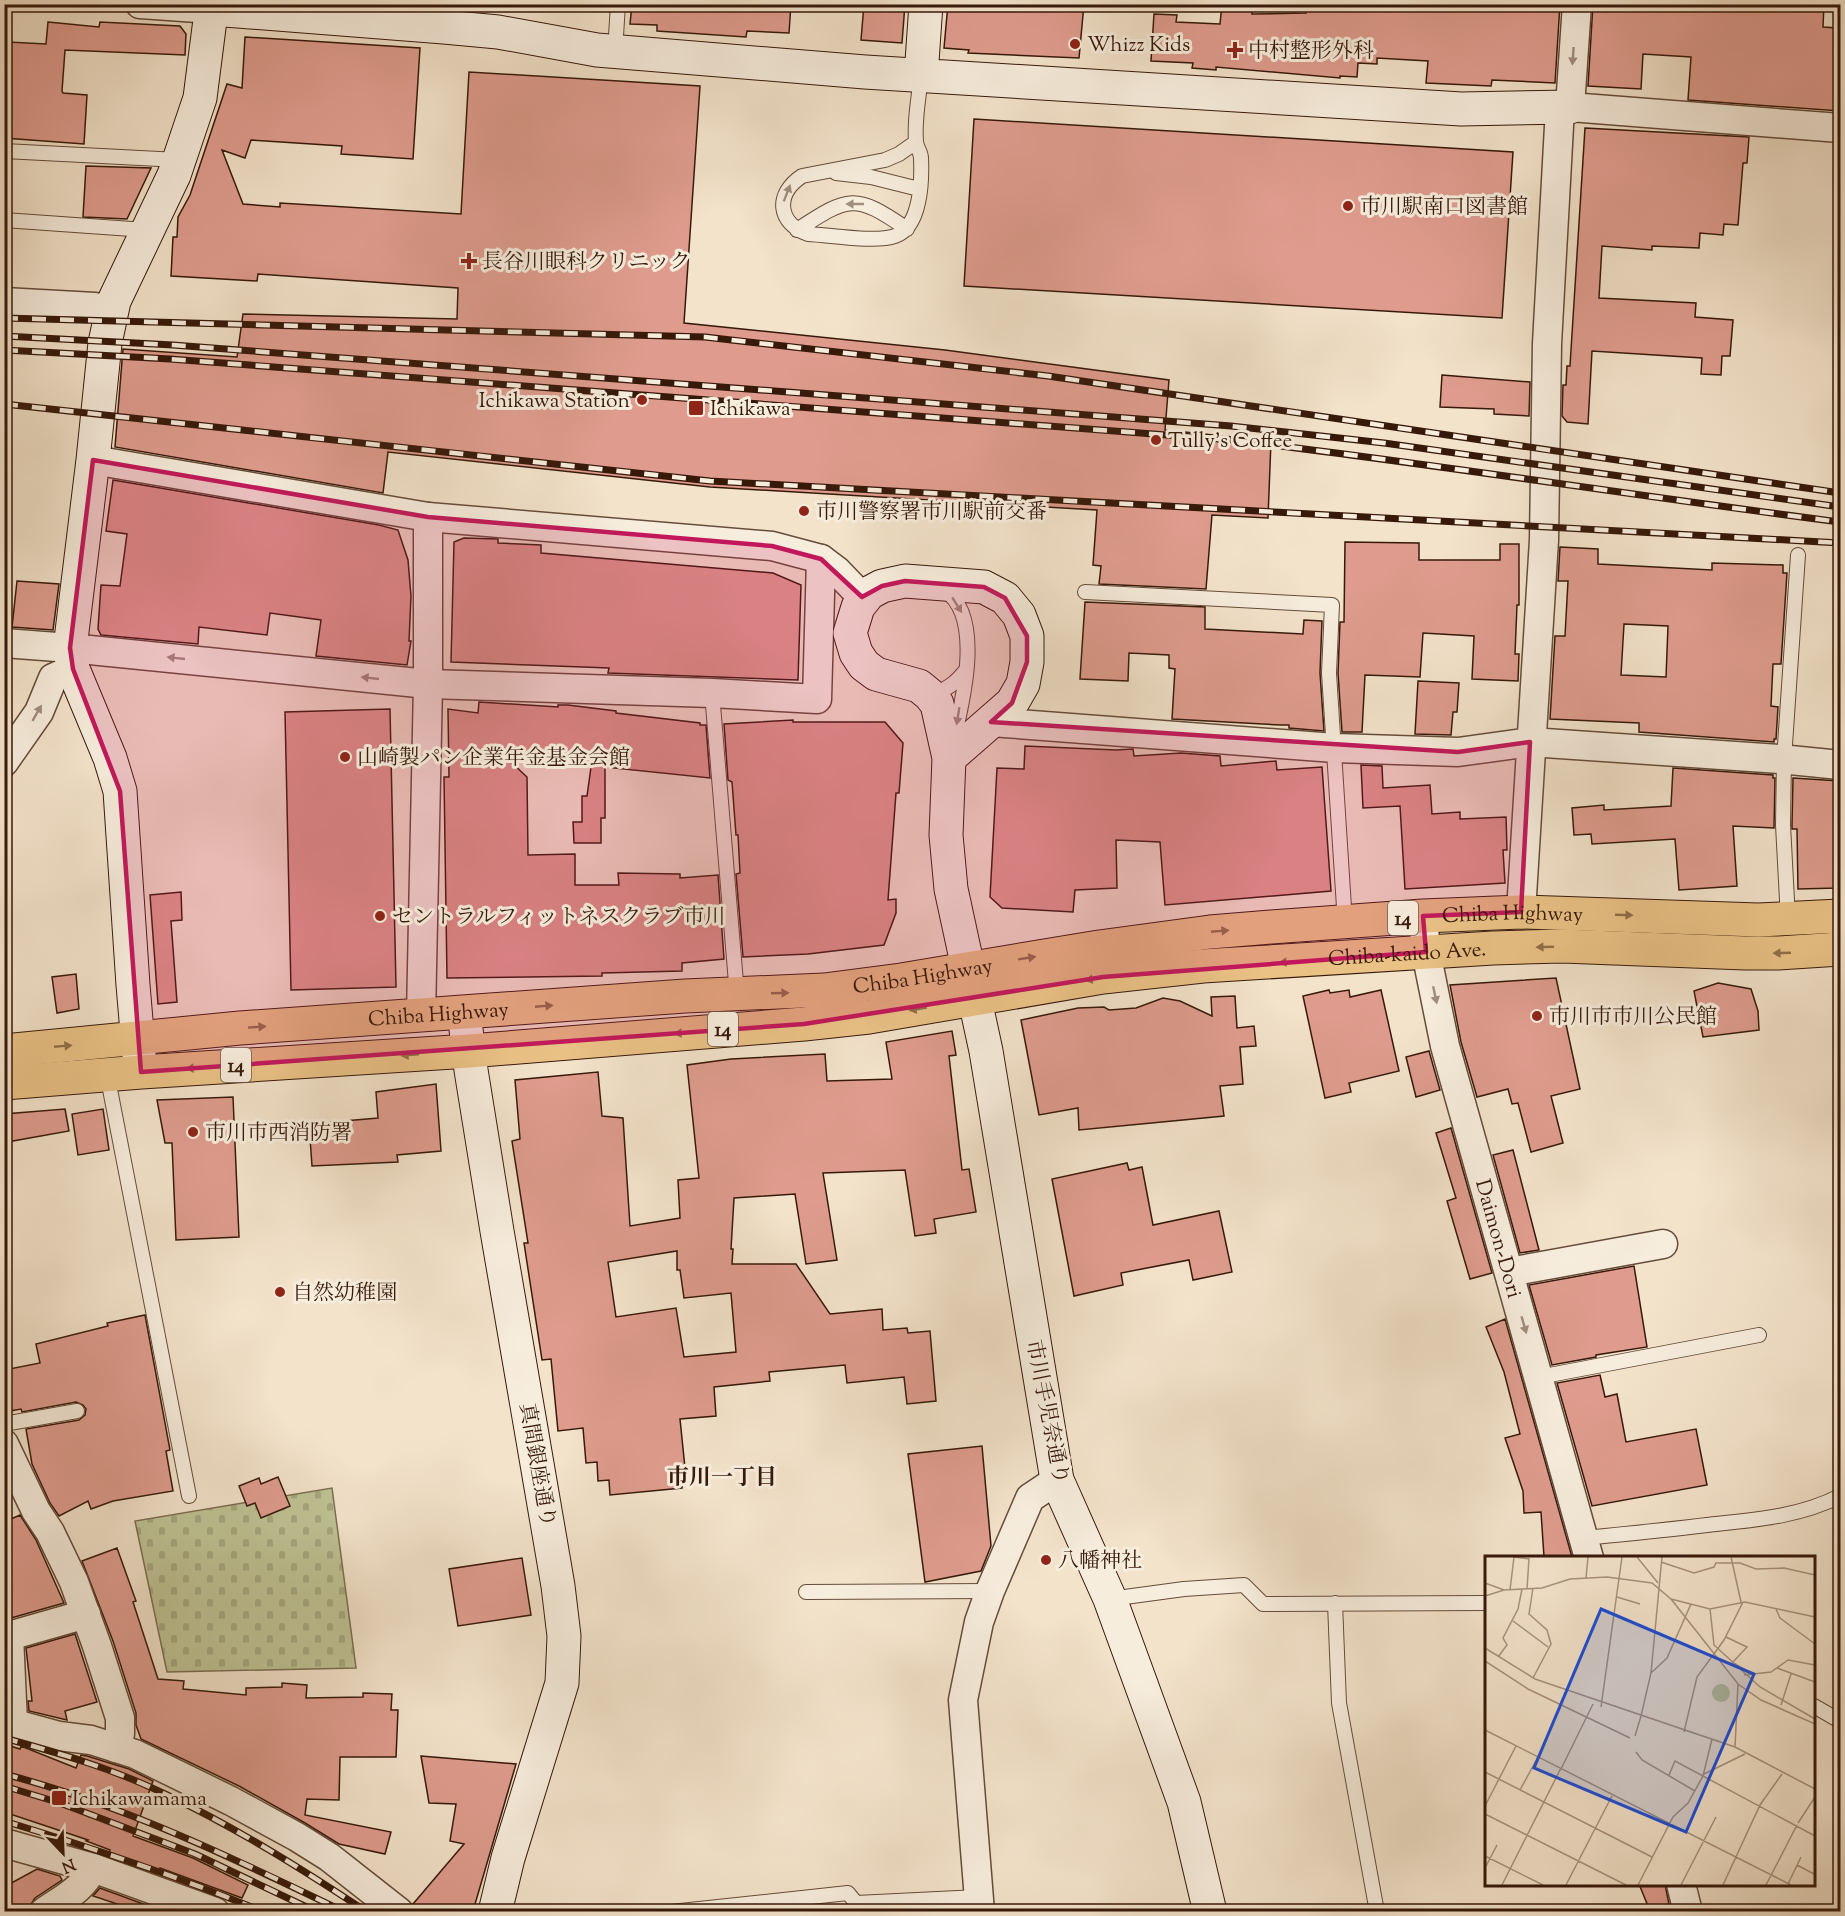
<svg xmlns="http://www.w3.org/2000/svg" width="1845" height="1916" font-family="'Sorts Mill Goudy','Noto Serif JP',serif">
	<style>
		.cemetery { fill: url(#cemetery-stones); stroke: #7b6e50; stroke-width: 1.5 }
		.building { fill: #df9c8e; stroke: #37190a; stroke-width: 1.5; fill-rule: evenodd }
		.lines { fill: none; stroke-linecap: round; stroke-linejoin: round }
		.lane-casing { stroke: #664c3a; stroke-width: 16 }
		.street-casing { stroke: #664c3a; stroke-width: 31 }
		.secondary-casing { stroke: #37190a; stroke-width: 35 }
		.highway-casing { stroke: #37190a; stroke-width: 35 }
		.lane { stroke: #f7eddd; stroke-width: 14 }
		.street { stroke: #f7eddd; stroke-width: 28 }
		.secondary { stroke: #f7eddd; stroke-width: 33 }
		.highway { stroke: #eac286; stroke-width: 33 }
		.rail-casing { stroke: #37190a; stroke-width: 7 }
		.rail { stroke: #f7eddd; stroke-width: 4.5; stroke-dasharray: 14; stroke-linecap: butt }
		.oneway { fill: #a18e7e }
		.oneway2 { fill: #906e48 }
		.marked { fill: #c2185b; fill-opacity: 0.2; stroke: #c2185b; stroke-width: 4.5; stroke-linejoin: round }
		.poi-dot { fill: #8f2418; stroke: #f7eddd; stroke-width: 2 }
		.labels { text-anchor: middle; stroke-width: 6; stroke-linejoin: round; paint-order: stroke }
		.shield { fill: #f7eddd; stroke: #715949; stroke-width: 1.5 }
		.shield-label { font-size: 20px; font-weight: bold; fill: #37190a }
		.poi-label { font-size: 21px; fill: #37190a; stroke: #f7eddd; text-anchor: start }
		.street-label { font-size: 21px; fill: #37190a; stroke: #f7eddd }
		.neighbourhood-label { font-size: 22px; font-weight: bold; fill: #37190a; stroke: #f7eddd }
		.inset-road { fill: none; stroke: #a8927e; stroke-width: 1.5 }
		.view { fill: #1d4ed8; fill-opacity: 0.15; stroke: #1d4ed8; stroke-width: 3 }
		.inset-edge { fill: none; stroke: #37190a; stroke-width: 3 }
	</style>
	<defs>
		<pattern id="cemetery-stones" width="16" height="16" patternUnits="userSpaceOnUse" patternTransform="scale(1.5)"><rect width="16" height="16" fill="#bfc395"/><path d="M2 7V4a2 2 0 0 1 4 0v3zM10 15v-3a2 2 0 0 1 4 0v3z" fill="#a5a77f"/></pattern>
	</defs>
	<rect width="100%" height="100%" fill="#f3e3cb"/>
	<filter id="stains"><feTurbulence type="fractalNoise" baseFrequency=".00333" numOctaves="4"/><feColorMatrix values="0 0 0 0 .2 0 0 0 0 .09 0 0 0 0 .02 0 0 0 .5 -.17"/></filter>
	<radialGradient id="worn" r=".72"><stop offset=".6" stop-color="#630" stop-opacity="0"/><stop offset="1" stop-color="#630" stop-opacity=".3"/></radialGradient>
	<path class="cemetery" d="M332 1488 356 1668 167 1672 135 1521Z"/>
	<path class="building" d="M632 4H791L789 33 747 31 746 37 657 31V25L630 24Z
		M864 4H905L902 43 861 40Z
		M948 4H1084L1079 58 968 53 969 50 944 48Z
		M1222 4H1253L1252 14 1306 13V4H1560L1555 83 1492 80 1491 86 1426 83 1428 61 1377 58V64L1358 63 1357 77 1340 76V78L1216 67V70L1192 68 1193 63 1151 61 1154 14 1177 15 1176 22 1220 24Z
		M1593 4H1824L1823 27 1838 28 1836 69 1840 70V111L1688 100 1691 57 1643 54 1641 89 1588 86Z
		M48 22 99 27 100 22 180 26 186 34 185 55 65 50 62 91 63 93 87 95 84 144 4 138V48H7L8 42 46 44Z
		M245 37 420 48 413 159 341 154 342 146 251 140 245 158 222 150 243 204 280 207V203L461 214 469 72 700 86 684 323 945 350 1169 380 1165 430 1271 441 1268 518 1212 515 1206 589 1099 584 1101 566 1093 565 1097 510 710 487 388 452 383 493 115 447 123 349 237 357 243 314 457 319 458 288 258 274 257 281 171 276 173 237H177L178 217 190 195 227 84 242 88Z
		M974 119 1513 152 1502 318 964 286Z
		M1585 128 1749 137 1747 163H1743L1738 225 1724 224 1723 235 1700 233 1699 248 1652 246V250L1602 246 1599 298 1696 303 1695 317 1733 320 1730 356H1722L1721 375 1701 374 1702 358 1592 351 1588 424 1567 422 1562 416 1563 385H1566L1567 366H1570Z
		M86 166 151 168 127 219 83 217Z
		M1442 375 1530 382 1529 416 1494 414V409L1440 407Z
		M113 480 379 525 398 530 408 560 411 596 409 641H411L407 665 316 656 321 620 270 613 267 635 199 627 198 644 101 635 98 629 101 585 120 586 127 534 106 531Z
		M464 538 498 539V543L541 545V553L773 573 801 585 798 680 608 673 609 668 451 662 454 542Z
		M1345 542 1419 543V560H1500V544H1519V605H1517L1515 654H1519L1518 681 1472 679 1474 636 1423 633 1420 677 1365 675 1362 732H1342L1338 673 1340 622H1344Z
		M1560 547 1598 549V564L1712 570V563L1783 565V573H1787L1781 664H1773L1771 706 1778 707 1776 739H1774V742L1639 732V723L1550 719 1555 636H1565L1568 581H1558ZM1624 624 1668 626 1666 677 1621 675Z
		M17 581 59 584 53 630 12 627Z
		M1085 602 1205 607V629L1303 634 1304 620 1322 621 1320 673 1324 731 1289 728V725H1281L1172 719 1175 669 1169 668V655L1129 653 1128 681 1080 679Z
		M1418 681 1459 683 1457 712H1453L1451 735 1415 734Z
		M479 702 558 707V705H568L616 711V713L700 723V725H706L710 778 605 767V818H601V843H574L573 822H582V796H587L592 760 497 749 527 777 528 855 575 854V885H619L618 873 680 874V878L718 875 724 959 682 963V971L602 973V976L447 978 444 777H449L448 709 478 713Z
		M390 709 396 987 291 990 285 712Z
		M793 720V722H885L903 743 899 793H896L888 900 896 899V913L884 945 808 954 743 957 736 874 740 873 738 835H736L732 782 728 780 724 724Z
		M1025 746 1116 750 1133 749 1134 756 1181 753 1220 756 1221 766 1276 761 1277 770 1322 767 1331 891 1165 905 1160 842 1116 840 1117 888 1075 890 1073 912 1002 908 990 897 997 768 1024 769Z
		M1361 765 1382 766 1383 788 1430 785 1432 814 1460 812V819L1506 817 1507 850H1503L1505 883 1405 889 1400 806 1363 808Z
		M1673 768 1773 775V778H1775L1774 828 1733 826 1737 886 1679 890 1675 839 1592 844 1591 834 1574 835 1572 808 1604 805V810L1671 806Z
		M1793 778 1840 781V810H1836L1838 888 1798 889 1797 829H1792V825Z
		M181 892 182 920 171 921 177 1002 158 1004 150 895Z
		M76 974 79 1009 57 1013 52 977Z
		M1556 978 1580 1089 1551 1096 1563 1143 1531 1152 1518 1103 1512 1104 1508 1089 1477 1097 1461 1042 1450 985Z
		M1718 983 1751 989 1758 1011 1759 1030 1703 1037 1694 991Z
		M1329 990 1330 993 1349 990 1350 997 1381 990 1399 1071 1349 1083 1351 1092 1325 1098 1303 996Z
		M1235 996 1237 1028 1254 1026 1256 1046 1240 1047 1243 1084 1220 1086 1224 1116 1079 1130 1078 1108 1039 1115 1021 1020 1078 1008 1104 1007 1109 1010 1136 1008 1163 998 1180 1001 1212 1016 1211 997Z
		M952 1031 956 1055 949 1056 962 1170 969 1169 976 1212 934 1219 936 1233 915 1236 905 1170 823 1173 837 1260 806 1264 795 1194 734 1198 731 1249H733L732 1264H796L830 1314 882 1309 883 1330 907 1328 908 1333 930 1331 936 1401 907 1404 904 1377 847 1383 845 1365 769 1372 770 1381 714 1387 716 1416 680 1419 685 1468 682 1488 610 1495 609 1480 598 1481 597 1462 586 1463 583 1428 558 1431 551 1359 542 1360 524 1243H528L512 1141 520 1139 515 1080 598 1072 602 1116 623 1118 630 1226 680 1218 678 1180 699 1178 687 1065 731 1059 825 1054 827 1081 892 1079 886 1042ZM677 1251V1270H680L684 1298 731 1293 736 1352 684 1357 676 1308 616 1317 608 1262Z
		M1429 1051 1440 1090 1416 1097 1406 1057Z
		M436 1084 441 1151 397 1155 398 1162 312 1166 309 1124 378 1118 376 1092Z
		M233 1097 239 1237 176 1240 172 1143H165L157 1100Z
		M65 1109 69 1131 7 1142 4 1114Z
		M103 1109 109 1150 78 1155 72 1114Z
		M1451 1128 1492 1273 1470 1279 1447 1201 1456 1198 1436 1133Z
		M1513 1150 1539 1250 1520 1253 1493 1155Z
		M1127 1163 1129 1170 1142 1167 1153 1225 1219 1211 1232 1272 1193 1280 1189 1260 1121 1273 1123 1285 1074 1296 1052 1179Z
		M1634 1266 1647 1347 1596 1355V1357L1552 1365 1529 1285Z
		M145 1315 170 1450 166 1451 173 1491 113 1501 91 1509 88 1501 59 1516 50 1503 32 1464 26 1429 79 1420 85 1415 86 1409 83 1405 76 1402 22 1412 21 1409 4 1412V1370L40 1363 36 1344 108 1326 107 1323Z
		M1505 1319 1572 1557H1544L1541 1512 1524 1513 1523 1491 1505 1438 1520 1434 1504 1372 1486 1327Z
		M1600 1375 1605 1397 1617 1394 1626 1442 1696 1429 1707 1485 1592 1506 1557 1383Z
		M982 1446 991 1546 981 1571 925 1582 908 1454Z
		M278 1477 290 1506 261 1518 255 1503 247 1506 239 1486 259 1478 261 1484Z
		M20 1515 36 1540 64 1603 4 1620V1522Z
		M117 1548 136 1601 133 1602 158 1679 184 1681 183 1689 246 1695V1688L282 1687V1683L307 1685 306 1698 363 1697V1693L392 1694 391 1710H398L396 1757H340L339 1800 307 1799 305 1815 391 1832 385 1854 339 1844 305 1823 239 1786 141 1739 136 1725V1713L113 1641 82 1561Z
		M522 1558 531 1615 458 1626 449 1569Z
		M75 1634 97 1702 65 1711 67 1720 29 1711 28 1701H32L26 1648Z
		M4 1744 20 1749 21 1746 76 1768 81 1755 87 1756 129 1769 153 1781 133 1836 193 1858 248 1885 242 1898 160 1868 158 1874 107 1856 110 1850 86 1841 88 1840 4 1812Z
		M421 1756 516 1764 473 1911H415L413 1904 464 1844 450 1841 456 1804 429 1803Z
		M37 1869 60 1876 62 1880 35 1898 28 1909 24 1911H4V1887Z
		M1639 1884H1665L1669 1904 1650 1911Z
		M100 1888 146 1905 144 1911H138L93 1896Z"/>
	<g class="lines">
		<g class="lane-casing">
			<path id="lane" d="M444 27 445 4
				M615 52 618 4
				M916 142 899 154 885 160 802 176C775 194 777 223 808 234 831 235 875 243 895 236 921 227 922 181 921 158 921 152 916 147 916 141 914 120 919 97 921 76
				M4 151 179 160
				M836 173 871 177 919 189
				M4 220 146 230
				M797 230C849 196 855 193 907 229
				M944 590C984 615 963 700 954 738
				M1085 592 1332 605 1329 673 1345 923
				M712 693 737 995
				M930 695C946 690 955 684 966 670
				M1788 919 1783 825 1784 759 1798 555
				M107 1074 189 1496
				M1539 1377 1759 1335
				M4 1424 77 1411
				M1584 1538C1625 1534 1666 1530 1707 1525 1753 1520 1799 1517 1840 1496
				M806 1592 990 1591
				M1110 1599 1184 1589 1244 1585 1263 1604 1486 1603
				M1335 1603 1339 1703 1377 1912
				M1814 1706 1840 1721
				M671 1912 848 1893 856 1903 978 1897"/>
		</g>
		<g class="street-casing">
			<g id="street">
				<path d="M140 4 212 9"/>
				<path d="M1577 4 1570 107 1840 128"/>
				<path d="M4 302 95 307"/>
				<path d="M93 460 428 517 772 546 821 559 837 571 864 599"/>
				<path d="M4 643 70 648 428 684 712 693 817 699 821 559"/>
				<path d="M991 722 1335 748 1458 752 1530 742 1780 759 1840 765"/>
				<path d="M4 762 39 712 53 678 73 669"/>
				<path d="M1521 912 1544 540 1547 344 1560 108"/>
				<path id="s1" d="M1423 916 1426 952 1445 1046 1589 1558"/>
				<path d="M421 1015 428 684V517"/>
				<path d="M1509 1272 1663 1244"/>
				<path d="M4 1444 36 1511 50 1532 74 1582 97 1646 120 1718V1734L116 1748"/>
				<path d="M4 1721 59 1736 91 1740 135 1754 231 1801 297 1837 329 1857 399 1912"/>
				<path d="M13 1723 9 1636 86 1614"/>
				<path d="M4 1843 93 1868 215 1912"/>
				<path d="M1681 1884 1688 1912"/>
				<path d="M44 1912C64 1898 82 1890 93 1868"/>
				<path d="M980 1912 963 1700 979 1622 990 1591 1030 1498 1057 1480"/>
			</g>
		</g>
		<g class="secondary-casing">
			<path id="secondary" d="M212 9 444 27 498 32 597 50 865 72 1461 109 1570 107
				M921 76 926 4
				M949 758 1012 703 1023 684 1027 662V636L1019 615 1005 598 984 587 905 581 882 586 869 593 858 607 850 633 856 653 864 665 876 674 919 686 930 695 937 704 949 758 946 835 951 889 986 1051 1057 1480 1110 1599 1184 1802 1210 1912
				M464 1013 471 1070 497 1231 558 1586 564 1636 562 1683 508 1858 495 1912
				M140 1067 133 985 120 791 110 758 73 669 70 648 93 460 105 343 114 301 174 175 200 98 212 4"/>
		</g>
		<g class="highway-casing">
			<g id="highway">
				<path id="s2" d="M4 1051 240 1028 685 996 824 990 901 980 1099 947 1210 932 1271 927 1423 916 1521 912 1758 920 1840 916"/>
				<path id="s3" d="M4 1083 141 1072 469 1051 804 1024 869 1017 1103 977 1203 966 1493 948 1562 946 1745 953H1778L1840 949"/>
			</g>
		</g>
		<use href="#lane" class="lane"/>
		<use href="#street" class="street"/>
		<use href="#secondary" class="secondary"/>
		<use href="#highway" class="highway"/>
		<g class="rail-casing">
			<path id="rail" d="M4 318 705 337 1048 376 1840 493
				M4 336 173 345 1231 426 1384 443 1840 507
				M4 350 170 359 1232 440C1435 464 1637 496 1840 522
				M4 404 710 481 1840 543
				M4 1738C59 1753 114 1769 165 1794 235 1827 302 1869 367 1912
				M4 1774C124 1805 235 1859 345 1912
				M4 1786 60 1803 195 1854 317 1912
				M4 1821C93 1848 179 1877 264 1912"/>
		</g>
		<use href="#rail" class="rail"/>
	</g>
	<defs><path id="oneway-solid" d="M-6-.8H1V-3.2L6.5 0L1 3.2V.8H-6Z" transform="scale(1.5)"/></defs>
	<g class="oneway">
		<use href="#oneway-solid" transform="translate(1573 56) rotate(94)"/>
		<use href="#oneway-solid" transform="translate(787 193) rotate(-69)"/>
		<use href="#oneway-solid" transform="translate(855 204) rotate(-180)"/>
		<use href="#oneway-solid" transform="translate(957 605) rotate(58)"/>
		<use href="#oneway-solid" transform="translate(176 658) rotate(-174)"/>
		<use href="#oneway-solid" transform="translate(370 678) rotate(-174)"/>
		<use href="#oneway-solid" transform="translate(37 713) rotate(-60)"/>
		<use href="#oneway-solid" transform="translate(958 716) rotate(99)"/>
		<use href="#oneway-solid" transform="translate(1435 995) rotate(78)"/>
		<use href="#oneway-solid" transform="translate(1524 1325) rotate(74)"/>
	</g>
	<g class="oneway2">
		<use href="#oneway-solid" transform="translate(1624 915) rotate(2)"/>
		<use href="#oneway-solid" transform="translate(1220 931) rotate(-5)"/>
		<use href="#oneway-solid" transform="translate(1545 947) rotate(178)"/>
		<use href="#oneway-solid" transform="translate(1782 953) rotate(178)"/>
		<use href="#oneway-solid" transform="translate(1027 958) rotate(-9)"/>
		<use href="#oneway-solid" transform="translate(1288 962) rotate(176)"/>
		<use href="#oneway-solid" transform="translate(1094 979) rotate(171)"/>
		<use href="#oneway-solid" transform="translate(780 993) rotate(-2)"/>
		<use href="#oneway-solid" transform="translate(544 1006) rotate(-5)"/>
		<use href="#oneway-solid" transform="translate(918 1009) rotate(171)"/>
		<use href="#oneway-solid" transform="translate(257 1027) rotate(-4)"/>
		<use href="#oneway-solid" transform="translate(683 1033) rotate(176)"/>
		<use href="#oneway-solid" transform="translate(63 1046) rotate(-5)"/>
		<use href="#oneway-solid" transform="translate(410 1055) rotate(176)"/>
		<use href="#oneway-solid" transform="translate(195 1068) rotate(176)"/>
	</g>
	<path class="marked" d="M93 460 428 517 772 546 821 559 862 597 882 586 905 581 984 587 1005 598 1027 636V662L1012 703 991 722 1458 752 1530 742 1521 912 1423 916 1426 952 1103 977 804 1024 141 1072 120 791 73 669 70 648Z"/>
	<g class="poi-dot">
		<circle cx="1075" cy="44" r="6"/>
		<path d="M1232 41h6v6h6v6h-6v6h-6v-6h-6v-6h6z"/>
		<circle cx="1348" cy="206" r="6"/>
		<path d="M466 252h6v6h6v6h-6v6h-6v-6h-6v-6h6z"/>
		<circle cx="642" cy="400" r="6"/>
		<rect x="688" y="400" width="16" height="16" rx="3"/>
		<circle cx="1156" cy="440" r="6"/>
		<circle cx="804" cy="511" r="6"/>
		<circle cx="345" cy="757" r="6"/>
		<circle cx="380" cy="916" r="6"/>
		<circle cx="1537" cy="1016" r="6"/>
		<circle cx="193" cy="1132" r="6"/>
		<circle cx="280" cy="1292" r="6"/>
		<circle cx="1046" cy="1560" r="6"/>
		<rect x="51" y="1790" width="16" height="16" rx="3"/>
	</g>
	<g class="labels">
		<g class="shield">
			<rect x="1388" y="901" width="30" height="34" rx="4.5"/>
			<rect x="708" y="1012" width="30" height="34" rx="4.5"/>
			<rect x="221" y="1048" width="30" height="34" rx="4.5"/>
		</g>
		<g class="shield-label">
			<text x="1403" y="925">14</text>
			<text x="723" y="1036">14</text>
			<text x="236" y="1072">14</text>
		</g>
		<g class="poi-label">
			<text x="1087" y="51">Whizz Kids</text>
			<text x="1248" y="57">中村整形外科</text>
			<text x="1360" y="213">市川駅南口図書館</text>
			<text x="482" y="268">長谷川眼科クリニック</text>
			<text x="630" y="407" text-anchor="end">Ichikawa Station</text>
			<text x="710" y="415">Ichikawa</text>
			<text x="1168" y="447">Tully's Coffee</text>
			<text x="816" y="518">市川警察署市川駅前交番</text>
			<text x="357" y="764">山崎製パン企業年金基金会館</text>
			<text x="392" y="923">セントラルフィットネスクラブ市川</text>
			<text x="1549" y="1023">市川市市川公民館</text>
			<text x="205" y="1139">市川市西消防署</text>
			<text x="292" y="1299">自然幼稚園</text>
			<text x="1058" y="1567">八幡神社</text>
			<text x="72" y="1805">Ichikawamama</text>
		</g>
		<g class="street-label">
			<text dy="7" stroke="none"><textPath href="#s2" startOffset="1516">Chiba Highway</textPath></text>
			<text dy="7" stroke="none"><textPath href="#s3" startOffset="1410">Chiba-kaido Ave.</textPath></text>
			<text dy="7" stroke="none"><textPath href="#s2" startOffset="922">Chiba Highway</textPath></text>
			<text dy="7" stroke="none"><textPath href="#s2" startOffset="436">Chiba Highway</textPath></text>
			<text dy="7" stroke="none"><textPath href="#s1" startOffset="332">Daimon-Dori</textPath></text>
			<text transform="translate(1048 1412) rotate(79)" y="7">市川手児奈通り</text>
			<text transform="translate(538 1465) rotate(80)" y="7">真間銀座通り</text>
		</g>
		<g class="neighbourhood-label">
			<text x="722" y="1484">市川一丁目</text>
		</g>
	</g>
	<g transform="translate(1485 1556)">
		<rect width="330" height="330" fill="#f3e3cb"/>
		<path d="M227 137a9 9 0 1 1 18 0a9 9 0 1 1-18 0Z" fill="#bfc395"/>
		<path class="inset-road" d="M152 1 173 27M246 1 256 46M176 6 209 17 229 11 231 7H255L271 13 299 12 330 19M101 22 103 1M0 27 19 34M42 33 44 2M25 34 29 1 44 3M0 40 19 34 57 32 85 23 122 21 167 27 186 43 225 53 260 46 330 61M132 41 155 48M186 43 253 128 276 144 330 168M225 53 229 89 275 131 330 163M291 53 295 62 330 88M28 65 63 91M241 81 262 91 247 107M0 92 50 123 250 191 330 233M13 101 22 89 18 82 33 53 37 33M0 105 43 133 145 182M247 106 265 117M292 112 330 126M166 117 182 102 206 48M259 119 286 116 303 104 330 109M48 122 66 88 62 74 44 58 48 32M296 149 306 118M116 151 137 1M156 160 166 117 177 1M0 174 306 329M199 176 212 121 239 84 258 46M150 180 156 160M250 191 253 128M151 196 157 204 210 235M76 213 108 148M0 216 167 301M219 218 260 198M184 219 190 205 330 280M35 234 53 201M0 250 31 190M0 258 141 329M313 267 330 241M0 300 58 329M312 309 329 318M0 312 12 289M303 328 316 301M17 329 76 212M81 329 128 238M153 329 188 261 203 247 218 220 227 183M196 329 231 261M238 329 275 249 297 218M281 329 312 269"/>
		<path class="view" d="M116 53 269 118 201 276 49 212Z"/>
		<rect width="330" height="330" class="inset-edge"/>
	</g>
	<rect width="1845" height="1916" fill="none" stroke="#f3e3cb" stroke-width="24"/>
	<rect x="6" y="6" width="1833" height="1904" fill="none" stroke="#37190a" stroke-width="3"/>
	<rect x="12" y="12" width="1821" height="1892" fill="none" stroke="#37190a" stroke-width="1.5"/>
	<g transform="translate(63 1853) rotate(157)" stroke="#f7eddd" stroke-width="4.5" paint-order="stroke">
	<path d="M0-4.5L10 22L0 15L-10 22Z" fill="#37190a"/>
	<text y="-9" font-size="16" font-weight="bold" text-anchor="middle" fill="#37190a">N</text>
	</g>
	<rect width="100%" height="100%" filter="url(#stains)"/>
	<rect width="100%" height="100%" fill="url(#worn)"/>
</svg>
